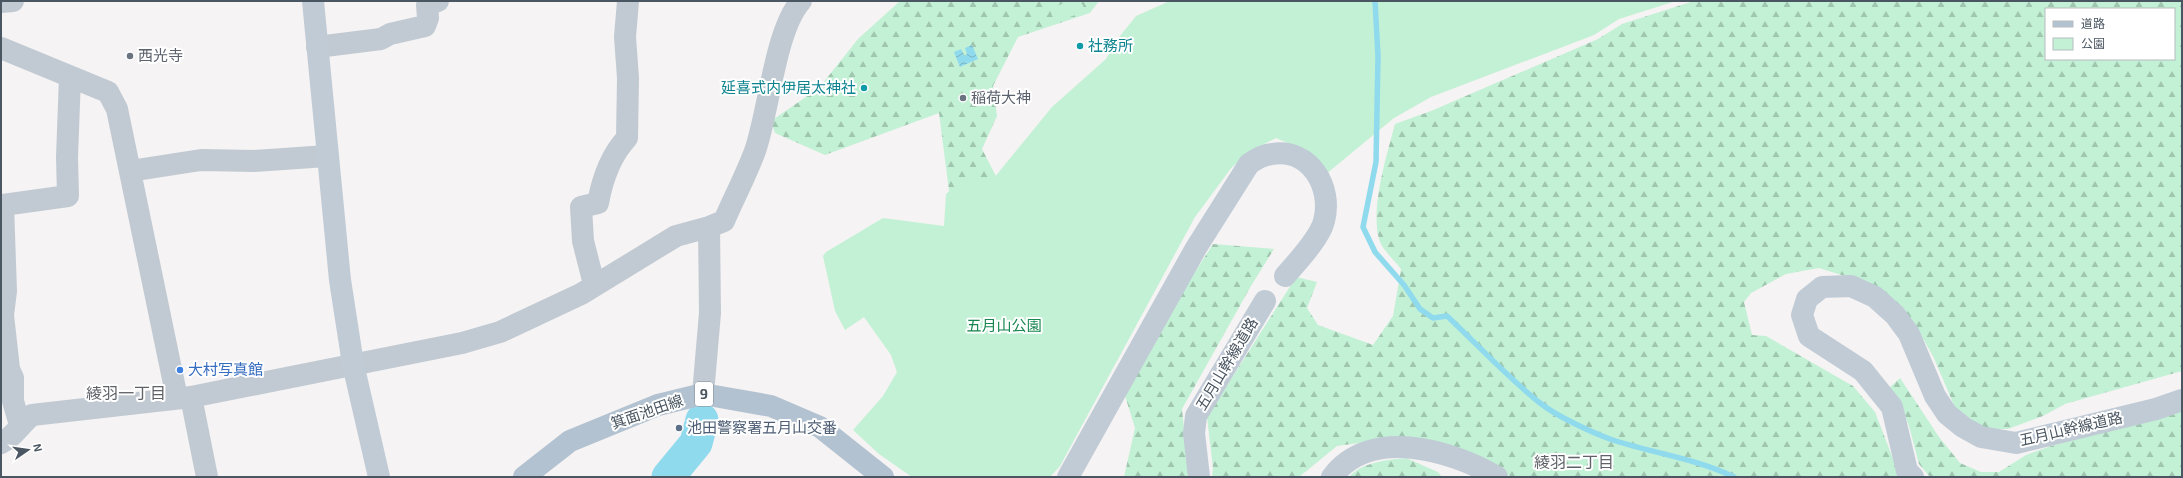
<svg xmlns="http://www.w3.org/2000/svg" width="2183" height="478" font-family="'Exo 2','Noto Sans JP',sans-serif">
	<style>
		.forest { fill: url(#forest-firs); fill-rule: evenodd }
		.green { fill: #c3f1d5 }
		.water { fill: url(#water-waves) }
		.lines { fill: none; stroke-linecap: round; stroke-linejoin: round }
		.stream { stroke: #90daee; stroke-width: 5.5 }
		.river { stroke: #90daee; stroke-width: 33 }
		.street { stroke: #c1cad2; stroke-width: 22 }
		.secondary { stroke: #c1cbd6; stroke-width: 22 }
		.primary { stroke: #b3c2d1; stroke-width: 22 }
		.culture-dot { fill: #0f9aa8; stroke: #fff; stroke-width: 1.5 }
		.worship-dot { fill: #6b7280; stroke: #fff; stroke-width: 1.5 }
		.shop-dot { fill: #3f7fe0; stroke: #fff; stroke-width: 1.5 }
		.service-dot { fill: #5c6f8a; stroke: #fff; stroke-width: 1.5 }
		.labels { text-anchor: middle; stroke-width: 4; stroke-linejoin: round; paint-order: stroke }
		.shield { fill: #fff; stroke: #808990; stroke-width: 1 }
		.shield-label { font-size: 14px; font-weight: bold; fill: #4a5661 }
		.culture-label { font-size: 15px; fill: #0d838f; stroke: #fff; text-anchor: start }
		.worship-label { font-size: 15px; fill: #5b616d; stroke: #fff; text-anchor: start }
		.park-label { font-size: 15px; fill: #17864f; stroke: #fff }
		.street-label { font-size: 15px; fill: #4a5661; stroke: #fff }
		.shop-label { font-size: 15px; fill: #366cbe; stroke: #fff; text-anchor: start }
		.service-label { font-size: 15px; fill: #4e5e75; stroke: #fff; text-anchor: start }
		.neighbourhood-label { font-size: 16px; fill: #5f6368; stroke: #fff }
	</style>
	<defs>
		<pattern id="forest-firs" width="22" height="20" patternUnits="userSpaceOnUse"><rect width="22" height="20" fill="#c3f1d5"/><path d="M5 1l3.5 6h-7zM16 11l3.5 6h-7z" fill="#a0c6b0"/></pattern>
		<pattern id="water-waves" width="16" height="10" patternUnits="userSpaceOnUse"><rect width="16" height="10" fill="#90daee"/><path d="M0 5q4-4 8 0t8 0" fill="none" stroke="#78b4c4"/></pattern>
	</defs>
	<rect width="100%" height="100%" fill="#f5f3f3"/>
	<path class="forest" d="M900 1H1099L1090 13 1018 37 993 86 997 116 982 149 999 182 953 222 939 113 825 155 775 133 771 121 819 88 858 39Z
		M1694 1H2182V371L2065 404 2043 416 2008 429H1978L1956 410 1933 356 1914 323 1851 278 1819 268 1786 274 1751 293 1744 302 1752 335 1766 336 1853 386 1875 412 1900 477H1511L1488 461 1422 438 1387 439 1337 446 1299 477H1212L1213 468 1207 417 1296 277 1317 282 1307 308 1318 325 1373 345 1393 316 1401 269C1395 261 1384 251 1380 242 1369 212 1387 154 1395 124L1431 111 1598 39 1622 24ZM2046 9H2174V59H2046Z
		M1213 244 1274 249 1251 286 1182 409 1189 477H1124L1135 428 1122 386Z
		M1900 378 1939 437 1960 463 1981 472H1999L2026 455 2051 446 2182 411V477H1930L1919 464 1909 426 1898 397 1888 389Z
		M1406 458 1438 472 1442 477H1349C1363 462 1386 460 1406 458Z"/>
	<path class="green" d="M1070 1H1077L1083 5 1084 12 1058 21 1052 16 1051 8Z
		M1170 1H1676L1619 19 1594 35 1431 97 1394 118 1326 174 1301 149 1276 138 1253 150 1232 167 1195 217 1060 466 1050 477H912L879 454 853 430 883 396 897 372 891 355 864 317 845 330 835 311 823 256 826 252 883 218 944 226 946 194 964 178H994L1052 107 1106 59 1116 41 1136 16Z"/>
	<path class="water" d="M972 45 978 59 960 67 954 52 961 49 964 56 967 54 965 48Z"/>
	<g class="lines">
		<path class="stream" d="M1375 1 1378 56 1376 162 1363 227 1375 252 1404 285 1420 309 1433 318 1447 316C1478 345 1507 377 1540 403 1556 416 1591 432 1610 439 1651 453 1695 458 1734 477"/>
		<path class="river" d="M668 477 696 443 702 420"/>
		<path class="street" d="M1 2 13 1
			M317 47 381 39 390 34 425 26 428 18 427 5 438 1
			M1 48 108 92 117 109 177 398
			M130 171 201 160 254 161 327 156
			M594 284 583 241 581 207 598 203C602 181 611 155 627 138L628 78 625 37 628 1
			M703 394 710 313 709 227 724 221C734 198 746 175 755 151 769 111 775 30 801 1
			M191 397 207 477
			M20 425 13 401V378L9 369 3 315 6 291 3 205 68 196 67 157 70 77
			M1 443C13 438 21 424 32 415L191 397 462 343 500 332 581 294 676 236 709 227"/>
		<path class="secondary" d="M313 1 340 280 353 364 379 477
			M1068 477 1196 248 1249 164C1256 159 1263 155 1272 154 1310 148 1333 187 1324 221 1320 238 1297 262 1285 276
			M1199 477 1194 433 1196 416 1265 301
			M1332 477C1370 426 1451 450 1497 477
			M1913 477 1907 471 1892 407 1863 371 1809 336 1802 315 1807 299 1822 287 1851 286 1875 297 1895 315 1909 334 1935 396 1947 414 1963 427 1981 437 2016 443 2156 409 2182 400"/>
		<path class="primary" d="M524 477 570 441 658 405 703 394 771 406 820 427 883 477"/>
	</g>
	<g class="culture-dot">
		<circle cx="1080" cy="46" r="4"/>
		<circle cx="864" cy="88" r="4"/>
	</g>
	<g class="worship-dot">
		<circle cx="130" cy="56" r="4"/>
		<circle cx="963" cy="98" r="4"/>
	</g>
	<circle class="shop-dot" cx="180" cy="370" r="4"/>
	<circle class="service-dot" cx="679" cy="428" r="4"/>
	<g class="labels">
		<rect class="shield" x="695" y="382" width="18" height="24" rx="3"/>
		<g class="shield-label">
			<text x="704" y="399">9</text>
		</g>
		<g class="culture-label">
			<text x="1088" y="51">社務所</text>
			<text x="856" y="93" text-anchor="end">延喜式内伊居太神社</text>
		</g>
		<g class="worship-label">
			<text x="138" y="61">西光寺</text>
			<text x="971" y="103">稲荷大神</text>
		</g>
		<g class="park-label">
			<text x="1004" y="331">五月山公園</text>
		</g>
		<g class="street-label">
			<text transform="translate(1227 364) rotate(-59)" y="5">五月山幹線道路</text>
			<text transform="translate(647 412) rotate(-19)" y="5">箕面池田線</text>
			<text transform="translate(2071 429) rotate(-13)" y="5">五月山幹線道路</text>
		</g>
		<g class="shop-label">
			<text x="188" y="375">大村写真館</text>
		</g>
		<g class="service-label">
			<text x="687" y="433">池田警察署五月山交番</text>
		</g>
		<g class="neighbourhood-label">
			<text x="126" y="399">綾羽一丁目</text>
			<text x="1574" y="468">綾羽二丁目</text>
		</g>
	</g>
	<rect width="2183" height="478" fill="none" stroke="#4a5661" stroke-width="4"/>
	<rect x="2045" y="8" width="130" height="52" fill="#ffffff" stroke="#b7bbc0"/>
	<rect x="2053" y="21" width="20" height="6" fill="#b3c2d1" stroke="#b7bbc0"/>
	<text x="2081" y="28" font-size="12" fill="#4a5661">道路</text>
	<rect x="2053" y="38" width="20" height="12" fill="#c3f1d5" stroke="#b7bbc0"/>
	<text x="2081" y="48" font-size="12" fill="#4a5661">公園</text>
	<g transform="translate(28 450) rotate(77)" stroke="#ffffff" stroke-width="3" paint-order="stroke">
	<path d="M0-3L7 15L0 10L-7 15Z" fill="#4a5661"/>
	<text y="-6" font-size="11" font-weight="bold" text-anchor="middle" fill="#4a5661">N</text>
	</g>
</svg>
